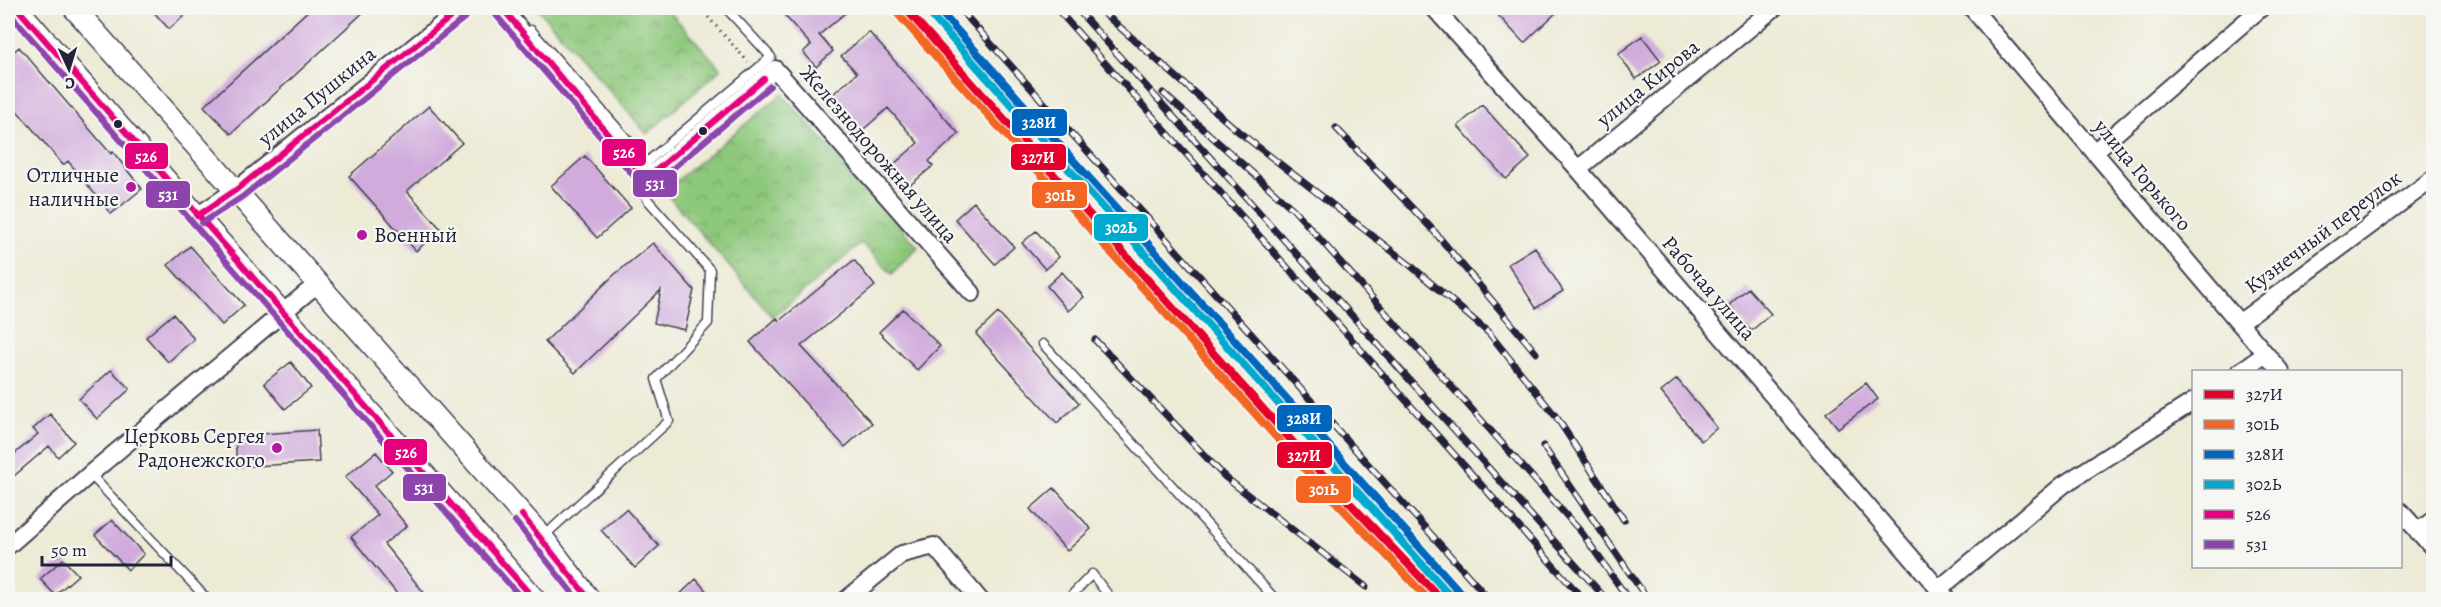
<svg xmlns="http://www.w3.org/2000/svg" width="2441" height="607" font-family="Alegreya,serif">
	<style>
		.park { fill: url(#park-crowns); stroke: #58755c; stroke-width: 1.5 }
		.building { fill: #d0abdc }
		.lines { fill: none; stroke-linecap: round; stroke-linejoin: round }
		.service-casing { stroke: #404052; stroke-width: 11 }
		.minor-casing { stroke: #404052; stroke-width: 20 }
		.tertiary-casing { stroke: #404052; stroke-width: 24 }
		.path { stroke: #404052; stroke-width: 3; stroke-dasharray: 1.5 4.5; stroke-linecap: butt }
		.service { stroke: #fff; stroke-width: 8 }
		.minor { stroke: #fff; stroke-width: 16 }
		.tertiary { stroke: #fff; stroke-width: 21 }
		.rail-casing { stroke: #22223b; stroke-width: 7 }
		.rail { stroke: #f6f6f2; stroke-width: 4.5; stroke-dasharray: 14; stroke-linecap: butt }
		.bus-1-casing { stroke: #f6f6f2; stroke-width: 10 }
		.bus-2-casing { stroke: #f6f6f2; stroke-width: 10 }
		.bus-1 { stroke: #e5007d; stroke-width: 6 }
		.bus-2 { stroke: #8e44ad; stroke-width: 6 }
		.rail-1-casing { stroke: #f6f6f2; stroke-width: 12 }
		.rail-2-casing { stroke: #f6f6f2; stroke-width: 12 }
		.rail-3-casing { stroke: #f6f6f2; stroke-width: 12 }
		.rail-4-casing { stroke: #f6f6f2; stroke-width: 12 }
		.rail-1 { stroke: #e4002b; stroke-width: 8 }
		.rail-2 { stroke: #f26522; stroke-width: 8 }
		.rail-3 { stroke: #0065bd; stroke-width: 8 }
		.rail-4 { stroke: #00a9ce; stroke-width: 8 }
		.bus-dot { fill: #22223b; stroke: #f6f6f2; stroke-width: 2 }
		.poi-dot { fill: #b5179e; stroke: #f6f6f2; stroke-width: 2 }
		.labels { text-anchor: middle; stroke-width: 4.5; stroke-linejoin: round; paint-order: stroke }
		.street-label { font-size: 21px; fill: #22223b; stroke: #f6f6f2 }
		.poi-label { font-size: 21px; fill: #22223b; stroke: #f6f6f2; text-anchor: end }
		.line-badge { stroke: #f6f6f2; stroke-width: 2 }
		.badge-label { font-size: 16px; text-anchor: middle; font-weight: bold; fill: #fff }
	</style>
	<defs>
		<pattern id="park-crowns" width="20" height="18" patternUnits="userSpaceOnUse" patternTransform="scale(1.5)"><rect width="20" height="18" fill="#8ec87c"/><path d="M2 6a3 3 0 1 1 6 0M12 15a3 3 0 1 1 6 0" fill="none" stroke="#74a267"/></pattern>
	</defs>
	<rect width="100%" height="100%" fill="#f6f6f2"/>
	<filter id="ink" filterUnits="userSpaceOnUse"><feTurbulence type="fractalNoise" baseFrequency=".0167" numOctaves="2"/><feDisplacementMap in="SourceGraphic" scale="12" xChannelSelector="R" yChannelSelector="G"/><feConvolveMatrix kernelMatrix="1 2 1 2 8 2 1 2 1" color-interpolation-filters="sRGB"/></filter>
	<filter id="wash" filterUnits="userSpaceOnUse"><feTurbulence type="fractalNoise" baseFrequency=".008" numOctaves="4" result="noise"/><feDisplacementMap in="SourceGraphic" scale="24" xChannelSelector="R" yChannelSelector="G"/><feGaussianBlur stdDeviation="1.35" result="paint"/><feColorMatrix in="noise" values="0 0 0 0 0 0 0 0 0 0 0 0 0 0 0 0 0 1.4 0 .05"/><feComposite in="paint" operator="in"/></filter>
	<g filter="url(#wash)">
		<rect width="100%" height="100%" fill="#edead6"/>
		<path class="park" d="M537 8H666L721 69 647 134Z
			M782 94 918 247 892 274 862 243 773 317 664 191Z"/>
		<g id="blocks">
			<path class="building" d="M150 8H193L169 29Z
				M311 8H368L231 134 204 106Z
				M778 8H851L819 35 833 51 816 67 803 52 811 45Z
				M1506 8H1561L1524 43 1498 15Z
				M869 32 959 134 929 161 933 166 909 186 892 166 918 143 888 108 857 135 826 100 857 73 841 56Z
				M1642 36 1661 61 1636 79 1618 54Z
				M19 47 111 154 113 152 142 189 111 214 68 161 63 165 8 100V57Z
				M1482 105 1530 158 1506 179 1458 126Z
				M429 106 462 143 407 191 441 229 416 251 349 176Z
				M585 156 631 208 597 238 551 186Z
				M974 202 1014 247 995 264 955 219Z
				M1036 231 1059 257 1045 269 1022 243Z
				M653 243 694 290 685 330 654 323 661 290 575 373 545 342 614 275Z
				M190 246 244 305 222 325 168 265Z
				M1535 247 1563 291 1536 308 1508 264Z
				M854 260 875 286 801 346 872 423 845 447 750 342 777 318 779 321Z
				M1062 272 1084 297 1068 311 1047 286Z
				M1748 288 1771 314 1751 331 1729 305Z
				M903 309 940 346 917 370 879 332Z
				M998 313 1079 403 1057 423 976 334Z
				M173 314 194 339 168 362 146 337Z
				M291 362 311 388 285 409 264 383Z
				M111 370 130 389 97 419 79 399Z
				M1677 379 1717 428 1701 441 1661 392Z
				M1866 383 1878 399 1838 428 1826 413Z
				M50 414 74 442 58 457 49 446 8 481V456H12L38 434 33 429Z
				M317 430 319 462 237 467 235 436Z
				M376 452 392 471 374 486 407 526 384 544 430 600H402L351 537 378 515 345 477Z
				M1054 488 1091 529 1067 551 1030 509Z
				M626 509 659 546 635 568 601 530Z
				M112 520 144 554 128 570 95 535Z
				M63 559 78 575 55 595 40 579Z
				M696 579 714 600H674Z"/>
		</g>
	</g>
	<g filter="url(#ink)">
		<use href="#blocks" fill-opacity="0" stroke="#404052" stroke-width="1.5"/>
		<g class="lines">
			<g class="service-casing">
				<path id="service" d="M531 30 647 162 771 57 726 8
					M1043 344 1276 600
					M90 474 208 600
					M543 537 669 421 656 379 708 323 710 270 647 199V162
					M1067 600 1092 574 1112 600"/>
			</g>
			<g class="minor-casing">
				<path id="minor" d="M502 8 646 179 775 69 972 293
					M1434 8 1578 169 1948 600
					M1972 8 2281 372
					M2094 152 2261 8
					M1578 169 1774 8
					M197 216 236 190 462 8
					M2239 323 2434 178
					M2239 372 2266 354
					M2400 511 2434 549
					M2418 532 2434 519
					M8 546 90 474 317 284
					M1939 589 2063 485 2194 401
					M846 600 902 554 934 546 980 600"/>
			</g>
			<g class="tertiary-casing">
				<path id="tertiary" d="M17 8 197 216 535 600
					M74 8 543 538 590 600"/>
			</g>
			<path class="path" d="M700 8 748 62"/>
			<use href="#service" class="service"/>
			<use href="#minor" class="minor"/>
			<use href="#tertiary" class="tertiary"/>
			<g class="rail-casing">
				<path id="rail" d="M959 8 1490 600
					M1056 8 1584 600
					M1076 8 1607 600
					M1098 8 1239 132 1410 265 1489 333 1557 418 1624 520
					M1163 93 1294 210 1582 533 1629 600
					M1336 128 1433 230 1536 353
					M1095 340 1225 477 1366 587
					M1543 446 1648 600"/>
			</g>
			<use href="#rail" class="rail"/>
			<g class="bus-1-casing">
				<path id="bus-1" d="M17 8 535 600
					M502 8 646 179 764 79
					M197 216 236 190 462 8
					M522 515 590 600"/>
			</g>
			<g class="bus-2-casing">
				<path id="bus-2" d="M10 14 523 600
					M495 14 644 188 652 186 770 86
					M202 223 242 197 468 15
					M515 521 578 600"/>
			</g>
			<use href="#bus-1" class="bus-1"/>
			<use href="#bus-2" class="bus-2"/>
			<g class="rail-1-casing">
				<path id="rail-1" d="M905 8 1307 458 1442 600"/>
			</g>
			<g class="rail-2-casing">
				<path id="rail-2" d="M898 14 1300 464 1429 600"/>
			</g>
			<g class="rail-3-casing">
				<path id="rail-3" d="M937 8 1467 600"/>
			</g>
			<g class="rail-4-casing">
				<path id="rail-4" d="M930 14 1454 600"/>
			</g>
			<use href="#rail-1" class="rail-1"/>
			<use href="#rail-2" class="rail-2"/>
			<use href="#rail-3" class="rail-3"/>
			<use href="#rail-4" class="rail-4"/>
		</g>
	</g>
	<g class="bus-dot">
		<circle cx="118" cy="124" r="5"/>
		<circle cx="703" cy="131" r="5"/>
	</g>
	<g class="poi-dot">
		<circle cx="131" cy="187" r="6"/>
		<circle cx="362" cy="235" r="6"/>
		<circle cx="277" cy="448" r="6"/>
	</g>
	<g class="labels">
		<g class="street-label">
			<text transform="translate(1648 83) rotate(-39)" y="7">улица Кирова</text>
			<text transform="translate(317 96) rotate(-39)" y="7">улица Пушкина</text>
			<text transform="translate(879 154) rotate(49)" y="7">Железнодорожная улица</text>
			<text transform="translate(2143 175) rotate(50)" y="7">улица Горького</text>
			<text transform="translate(2323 232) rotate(-37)" y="7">Кузнечный переулок</text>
			<text transform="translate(1709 288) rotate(49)" y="7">Рабочая улица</text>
		</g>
		<g class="poi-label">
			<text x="119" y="182">Отличные<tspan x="119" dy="24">наличные</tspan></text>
			<text x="374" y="242" text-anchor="start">Военный</text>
			<text x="265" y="443">Церковь Сергея<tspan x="265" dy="24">Радонежского</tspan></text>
		</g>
	</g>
	<g class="line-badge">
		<rect x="1011" y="108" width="57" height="29" rx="6" fill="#0065bd"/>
		<rect x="601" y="138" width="46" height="29" rx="6" fill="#e5007d"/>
		<rect x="124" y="142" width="45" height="28" rx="6" fill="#e5007d"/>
		<rect x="1010" y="143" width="57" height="28" rx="6" fill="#e4002b"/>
		<rect x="632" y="169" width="46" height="29" rx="6" fill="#8e44ad"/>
		<rect x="145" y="180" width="46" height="29" rx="6" fill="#8e44ad"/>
		<rect x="1031" y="181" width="57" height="28" rx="6" fill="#f26522"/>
		<rect x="1093" y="213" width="56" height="29" rx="6" fill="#00a9ce"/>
		<rect x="1276" y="404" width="57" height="29" rx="6" fill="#0065bd"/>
		<rect x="383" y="438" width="45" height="28" rx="6" fill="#e5007d"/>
		<rect x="1276" y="441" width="57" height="28" rx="6" fill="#e4002b"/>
		<rect x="402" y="473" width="45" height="29" rx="6" fill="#8e44ad"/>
		<rect x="1295" y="475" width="57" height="29" rx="6" fill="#f26522"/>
	</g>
	<g class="badge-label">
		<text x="1039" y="128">328И</text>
		<text x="624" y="158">526</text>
		<text x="146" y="162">526</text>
		<text x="1038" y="163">327И</text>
		<text x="655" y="189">531</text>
		<text x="168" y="200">531</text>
		<text x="1060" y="201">301Ь</text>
		<text x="1121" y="233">302Ь</text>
		<text x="1304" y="424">328И</text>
		<text x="406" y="458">526</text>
		<text x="1304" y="461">327И</text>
		<text x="424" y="493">531</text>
		<text x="1324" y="495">301Ь</text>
	</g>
	<rect width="2441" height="607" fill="none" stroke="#f6f6f2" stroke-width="30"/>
	<rect x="2192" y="370" width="210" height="198" fill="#f6f6f2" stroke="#a1a1a9" stroke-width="1.5"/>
	<rect x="2204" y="390" width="30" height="9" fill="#e4002b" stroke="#a1a1a9" stroke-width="1.5"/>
	<text x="2246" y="400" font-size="18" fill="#22223b">327И</text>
	<rect x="2204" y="420" width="30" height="9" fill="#f26522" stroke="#a1a1a9" stroke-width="1.5"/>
	<text x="2246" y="430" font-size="18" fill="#22223b">301Ь</text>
	<rect x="2204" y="450" width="30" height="9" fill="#0065bd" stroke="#a1a1a9" stroke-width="1.5"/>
	<text x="2246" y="460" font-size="18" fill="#22223b">328И</text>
	<rect x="2204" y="480" width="30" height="9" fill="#00a9ce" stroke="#a1a1a9" stroke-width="1.5"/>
	<text x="2246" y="490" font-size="18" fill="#22223b">302Ь</text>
	<rect x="2204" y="510" width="30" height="9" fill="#e5007d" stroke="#a1a1a9" stroke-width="1.5"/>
	<text x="2246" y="520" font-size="18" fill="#22223b">526</text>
	<rect x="2204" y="540" width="30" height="9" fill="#8e44ad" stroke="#a1a1a9" stroke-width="1.5"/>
	<text x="2246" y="550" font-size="18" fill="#22223b">531</text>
	<g transform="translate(69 69) rotate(176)" stroke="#f6f6f2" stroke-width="4.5" paint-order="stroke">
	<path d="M0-4.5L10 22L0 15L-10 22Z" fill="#22223b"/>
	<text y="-9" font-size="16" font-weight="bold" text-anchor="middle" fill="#22223b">С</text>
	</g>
	<path d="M42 556v9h129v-9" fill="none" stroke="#22223b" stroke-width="3"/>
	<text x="51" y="556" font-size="18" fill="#22223b" stroke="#f6f6f2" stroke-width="4.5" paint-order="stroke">50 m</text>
</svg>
